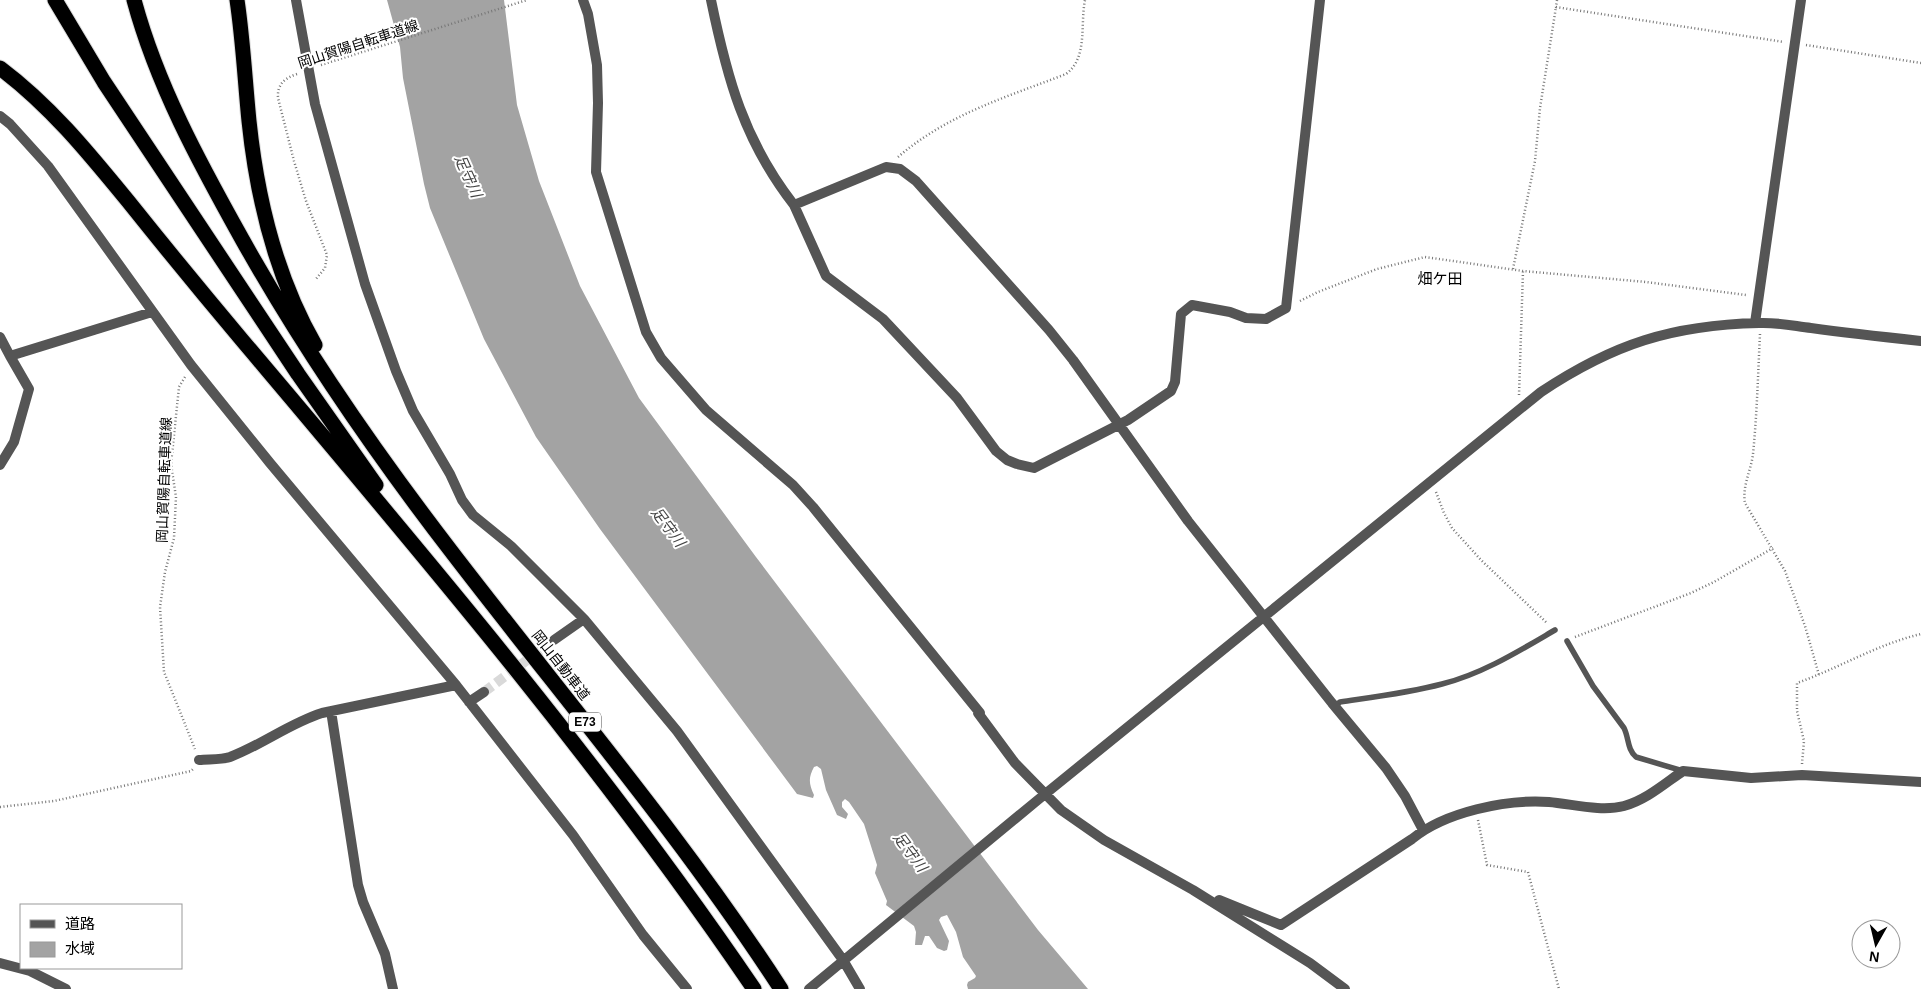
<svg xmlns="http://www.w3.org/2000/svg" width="1921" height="989" font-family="Helvetica,'Noto Sans JP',sans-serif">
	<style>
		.water { fill: #a3a3a3 }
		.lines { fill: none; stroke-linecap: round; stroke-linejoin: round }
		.minor-tunnel { stroke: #d9d9d9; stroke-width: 10; stroke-dasharray: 10 5; stroke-linecap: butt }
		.motorway-casing { stroke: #dbdbdb; stroke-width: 17 }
		.path { stroke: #777; stroke-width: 2.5; stroke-dasharray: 1 2.5; stroke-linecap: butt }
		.service { stroke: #555; stroke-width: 5.5 }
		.minor { stroke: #555; stroke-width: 10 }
		.motorway { stroke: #000; stroke-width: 15 }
		.labels { text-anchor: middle; stroke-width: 4; stroke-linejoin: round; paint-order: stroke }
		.shield { fill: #fff; stroke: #4c4c4c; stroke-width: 1 }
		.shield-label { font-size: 12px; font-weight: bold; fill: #000 }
		.street-label { font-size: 14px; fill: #000; stroke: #fff }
		.water-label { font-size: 15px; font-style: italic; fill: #444; stroke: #fff }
		.neighbourhood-label { font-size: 15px; fill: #000; stroke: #fff }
	</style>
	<rect width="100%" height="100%" fill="#fff"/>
	<path class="water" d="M387 0H504L517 105 539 181 580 286 639 398 756 557 1038 930 1088 989H968L967 985 968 982 975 978 976 976 963 957 956 932 947 915 941 917 939 920 949 941 947 950 944 951 937 948 929 936H925L922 945H915L916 932 914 926 886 905 887 901 875 873 877 865 864 824 849 802 845 799 842 802V807L848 814 846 819 837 815 826 790 821 769 817 766 814 767C808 778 809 784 814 795L813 798 797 794 600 529 536 437 484 339 430 208 424 184 403 78 400 47Z"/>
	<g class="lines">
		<path class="minor-tunnel" d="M484 692 554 640"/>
		<g class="motorway-casing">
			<path id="motorway" d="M55 0 104 82 298 374 376 485
				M134 0C157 85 199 162 242 239 303 348 374 451 451 551 562 696 681 835 781 989
				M237 0C243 40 245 81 249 121 257 198 276 277 315 345
				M0 68C52 107 91 156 132 206 168 251 205 296 242 340 420 551 599 761 754 989"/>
		</g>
		<path class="path" d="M1557 0 1556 7 1562 8 1784 42
			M1806 45 1921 63
			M321 65 527 0
			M297 74C285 78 277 84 278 98L294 161 306 201 327 255 325 268 316 279
			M898 157C948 114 1007 97 1066 74 1088 58 1080 25 1085 0
			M1513 269 1535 161 1540 108 1556 7
			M1300 301 1318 292 1377 269 1425 257 1523 271 1646 282 1746 295
			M1760 334C1758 374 1757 414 1753 454 1751 471 1742 486 1745 503L1785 571 1805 626 1819 675
			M185 377 179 387 171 464 176 497 174 538 165 572 160 607 164 672 195 749
			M1519 395 1523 271
			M1436 492 1444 513 1452 528 1481 560 1547 623
			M1575 637 1691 593 1714 582 1773 548
			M1802 764 1804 741 1797 711V683C1839 668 1878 644 1921 634
			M0 807 54 801 191 771 193 769
			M1478 820 1487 865 1528 872 1559 989"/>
		<path class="service" d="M1567 641 1593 686 1624 728C1629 738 1627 749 1636 757L1683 771
			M1335 706 1340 702C1374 697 1408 693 1442 684 1482 674 1519 651 1555 630"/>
		<path class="minor" d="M296 0 315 104 365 284 396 371 413 411 450 474 462 500 473 515 511 546 584 619 677 731 843 960 860 989
			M583 0 588 14 597 65 598 103 596 172 646 332 661 358 706 410 793 485 813 507 980 713H978L1015 763 1061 810 1104 840 1193 890 1310 963 1345 989
			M711 0C727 78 744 141 794 205L886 167 900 169 916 181 1049 330 1073 360 1188 521 1332 703 1386 768 1405 796 1423 830
			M0 116 10 124 48 166 191 365 270 463 456 685 573 835 643 935 687 989
			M794 205 826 276 883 319 957 398 996 451 1007 460 1017 464 1034 468 1128 420 1171 391 1175 382 1181 314 1192 305 1230 312 1246 318 1266 319 1286 308 1320 0
			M1755 323 1801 0
			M0 337 10 356
			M0 465 14 442 29 389 10 356 152 312
			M554 640 584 619
			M469 702 484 692
			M331 711 358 885 363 902 385 954 393 989
			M199 760C209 759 221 760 230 757 262 745 290 723 322 713L456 685
			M1219 900 1281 925 1412 839C1445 812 1506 799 1549 802 1572 804 1601 812 1624 806 1646 800 1664 784 1683 771L1751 778 1802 775 1921 782
			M0 963 30 971 66 989
			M809 989 1039 799 1541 392C1613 344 1672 325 1759 323 1776 322 1794 326 1811 328 1848 333 1884 337 1921 341"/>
		<use href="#motorway" class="motorway"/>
	</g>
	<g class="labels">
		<rect class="shield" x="569" y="712.5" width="32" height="19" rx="4"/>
		<g class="shield-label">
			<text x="585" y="726">E73</text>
		</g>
		<g class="street-label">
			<text transform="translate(358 44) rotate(-18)" y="5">岡山賀陽自転車道線</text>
			<text transform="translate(164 480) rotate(-88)" y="5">岡山賀陽自転車道線</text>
			<text transform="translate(561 665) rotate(52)" y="5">岡山自動車道</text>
		</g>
		<g class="water-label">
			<text transform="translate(468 176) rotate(66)" y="5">足守川</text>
			<text transform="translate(668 527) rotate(53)" y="5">足守川</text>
			<text transform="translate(910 852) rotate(53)" y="5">足守川</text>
		</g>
		<g class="neighbourhood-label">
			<text x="1440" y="284">畑ケ田</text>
		</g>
	</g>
	<rect x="20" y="904" width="162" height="65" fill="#ffffff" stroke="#999999"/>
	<rect x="30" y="920" width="25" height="8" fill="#555555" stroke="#999999"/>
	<text x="65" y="929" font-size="15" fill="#000000">道路</text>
	<rect x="30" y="942" width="25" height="15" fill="#a3a3a3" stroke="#999999"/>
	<text x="65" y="954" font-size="15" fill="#000000">水域</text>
	<g transform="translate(1876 944) rotate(188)"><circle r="24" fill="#ffffff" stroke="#999999"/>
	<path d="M0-4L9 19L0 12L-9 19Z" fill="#000000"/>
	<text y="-8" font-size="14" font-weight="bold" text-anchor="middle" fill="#000000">N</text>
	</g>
</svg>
